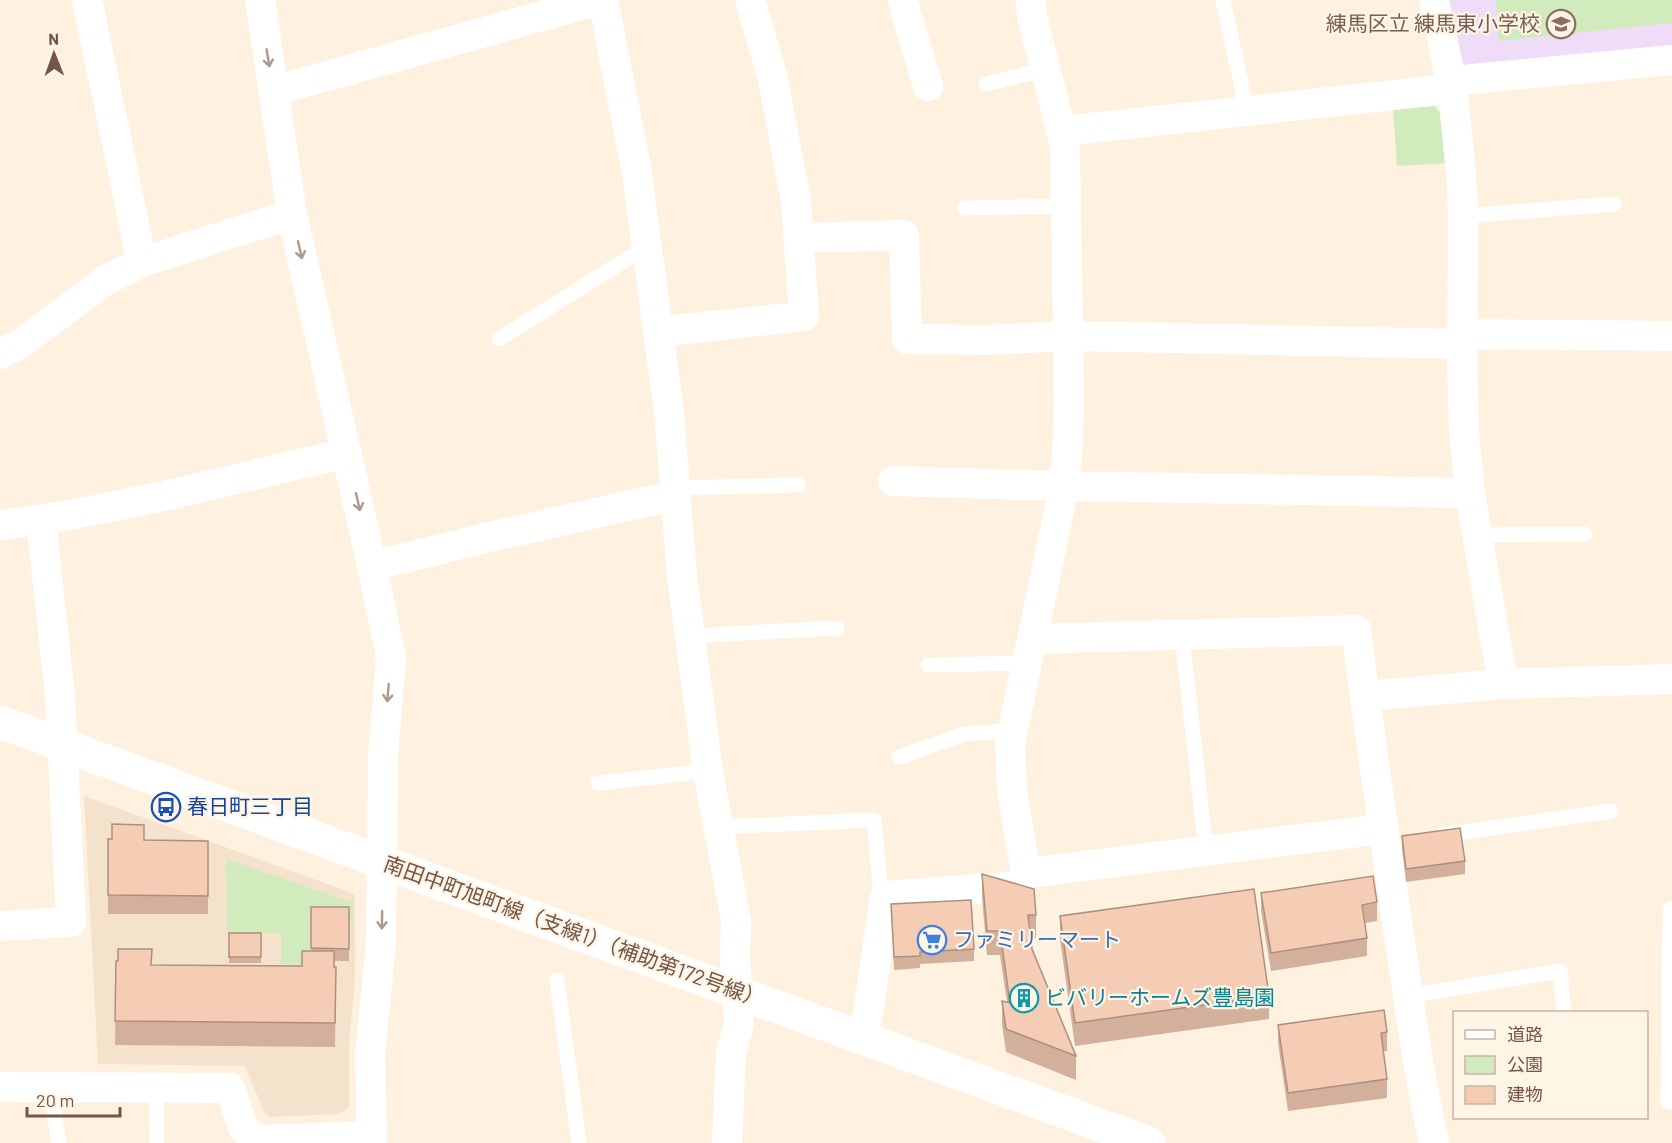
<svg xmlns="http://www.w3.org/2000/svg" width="1672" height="1143" font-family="Barlow,'Noto Sans JP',sans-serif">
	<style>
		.residential { fill: #f5e2cd }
		.education { fill: #eedcf9 }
		.green { fill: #d1ebbd }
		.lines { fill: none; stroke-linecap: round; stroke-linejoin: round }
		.lane { stroke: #fff; stroke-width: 15 }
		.street { stroke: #fff; stroke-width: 30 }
		.secondary { stroke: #fff; stroke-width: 33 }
		.wall { fill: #d3b09c }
		.building { fill: #f5cdb5; stroke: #ac907f; stroke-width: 1.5 }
		.oneway { stroke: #ac998f }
		.labels { text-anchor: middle; stroke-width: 4.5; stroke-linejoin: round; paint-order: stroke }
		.education-label { font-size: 21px; fill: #785e54; stroke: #fff5e6; text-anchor: end }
		.transit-label { font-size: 21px; fill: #164399; stroke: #fff5e6; text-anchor: start }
		.street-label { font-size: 21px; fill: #755545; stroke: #fff5e6 }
		.shop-label { font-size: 21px; fill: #366cbe; stroke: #fff5e6; text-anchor: start }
		.culture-label { font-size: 21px; fill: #0d838f; stroke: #fff5e6; text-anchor: start }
	</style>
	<rect width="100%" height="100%" fill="#fef1df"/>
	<path class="residential" d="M84 796 355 894V980L349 1045V1107L339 1114 270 1117 264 1112 245 1066 98 1064Z"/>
	<path class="education" d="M1445 0H1672V48L1469 68 1457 57Z"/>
	<path class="green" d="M1496 0H1672V23L1498 41Z
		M1431 103 1441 113 1448 163 1397 166 1393 106Z
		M226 859 353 903V919L310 918V964H281V933H227Z"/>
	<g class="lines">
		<path class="lane" d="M1223 0 1247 112
			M986 84 1046 69
			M965 208 1066 206
			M1463 216 1614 204
			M499 339 646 247
			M675 488 798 485
			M1478 535 1585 534
			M1182 635 1206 851
			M690 636 837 628
			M928 665 1027 663
			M899 757 964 734 1013 730
			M598 783 708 771
			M718 827 874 820 880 886 885 896
			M1442 835 1611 811
			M1672 909H1670L1668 1101 1672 1102
			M557 980 579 1143
			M1408 996 1560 971 1564 1012
			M50 1087 59 1143
			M156 1089 157 1143"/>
		<path class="street" d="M87 0 142 262
			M260 0 292 214 372 566 391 657 383 756 381 943 370 1054 372 1143
			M603 0 636 167 669 412 682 577 708 771 736 921 735 958 739 1025 731 1052 727 1143
			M903 0 907 17 928 86
			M1434 0 1452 85 1461 173 1463 216 1462 365 1464 432 1470 493 1503 684
			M273 91 599 0
			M1062 131 1431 91 1471 79 1672 60
			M799 238 904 235 907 339 987 340 1069 336 1463 344
			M658 332 804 316 796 202 773 79 750 0
			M1462 334 1672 336
			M0 354 20 344 106 280 142 262 292 214
			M893 481 1063 486 1470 493
			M0 525C117 511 232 479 347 453
			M372 566 485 538 676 495
			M1032 639 1356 630C1369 729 1383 828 1398 928 1409 1000 1418 1072 1434 1143
			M1365 696 1503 684 1672 679
			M1026 873 1383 829
			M0 926 71 922 60 696 41 520
			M863 1038 869 1007 885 896 1018 886 1026 873 1012 791 1010 743 1061 502 1067 457 1069 401 1065 146 1032 17 1031 0
			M0 1087 230 1088 243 1128 258 1140 371 1136"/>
		<path class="secondary" d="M0 722 1149 1143"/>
	</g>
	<path class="wall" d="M1402 836 1465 861V874L1406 882 1402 848Z
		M108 839 144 840 208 841V914H108Z
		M982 874 1036 915V938H1030L1032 949 1076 1056V1080L1006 1052 1002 1025V1001L1007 1002 1000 955H987L982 898Z
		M1261 893 1377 902V921L1365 923 1367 938V956L1271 971 1261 911Z
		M891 904 974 949V961L920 964V968L894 970Z
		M311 907H349V961H334V967H336L335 1047 115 1045 116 961 152 965 302 966 311 951Z
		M1060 916 1269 996V1019L1075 1046 1060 939Z
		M229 933H261V963H229Z
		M1278 1025 1387 1032V1051H1383L1387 1079V1098L1288 1111 1278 1043Z"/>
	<path class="building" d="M112 824 144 825V840L208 841V896L108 895V839H112Z
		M1460 828 1465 861 1406 869 1402 836Z
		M982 874 1034 889 1036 915H1028L1032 949 1076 1056 1006 1029 1002 1001 1010 1003 1000 931H987Z
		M1373 876 1377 902 1362 905 1367 938 1271 953 1261 893Z
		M1254 889 1269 996 1075 1023 1060 916Z
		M971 900 974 949 920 952V956L894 957 891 904Z
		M311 907H349V949L311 948Z
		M229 933H261V957H229Z
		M118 949H152L151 965 302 966V951H334V967H336L335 1023 115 1021 116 961H118Z
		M1384 1010 1387 1032 1381 1033 1387 1079 1288 1093 1278 1025Z"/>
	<defs><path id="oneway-shaft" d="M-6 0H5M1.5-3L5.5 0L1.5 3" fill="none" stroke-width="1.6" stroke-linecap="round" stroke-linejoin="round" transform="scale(1.5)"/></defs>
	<g class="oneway">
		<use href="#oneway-shaft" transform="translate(268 58) rotate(81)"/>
		<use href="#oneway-shaft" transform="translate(300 250) rotate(77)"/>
		<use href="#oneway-shaft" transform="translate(358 502) rotate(77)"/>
		<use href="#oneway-shaft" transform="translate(388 693) rotate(95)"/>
		<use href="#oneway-shaft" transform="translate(382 920) rotate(91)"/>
	</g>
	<defs>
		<g id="school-ring" transform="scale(1.5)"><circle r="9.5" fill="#fff5e6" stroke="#8d6e63" stroke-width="1.5"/><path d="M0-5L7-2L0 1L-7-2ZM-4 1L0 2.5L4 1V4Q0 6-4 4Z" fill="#8d6e63"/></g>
		<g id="bus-ring" transform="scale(1.5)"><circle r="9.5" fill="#fff5e6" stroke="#1a4fb4" stroke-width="1.5"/><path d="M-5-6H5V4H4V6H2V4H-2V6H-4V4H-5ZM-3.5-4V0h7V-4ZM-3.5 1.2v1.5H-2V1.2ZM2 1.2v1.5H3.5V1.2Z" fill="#1a4fb4"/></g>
		<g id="supermarket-ring" transform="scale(1.5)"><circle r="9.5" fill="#fff5e6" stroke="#3f7fe0" stroke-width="1.5"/><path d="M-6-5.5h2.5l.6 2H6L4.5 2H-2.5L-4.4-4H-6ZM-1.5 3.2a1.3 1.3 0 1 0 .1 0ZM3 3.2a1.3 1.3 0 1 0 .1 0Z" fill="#3f7fe0"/></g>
		<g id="building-ring" transform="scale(1.5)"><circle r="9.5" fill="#fff5e6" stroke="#0f9aa8" stroke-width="1.5"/><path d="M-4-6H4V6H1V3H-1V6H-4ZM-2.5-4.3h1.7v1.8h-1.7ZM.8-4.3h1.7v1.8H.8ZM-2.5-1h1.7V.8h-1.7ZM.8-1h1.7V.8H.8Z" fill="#0f9aa8"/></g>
	</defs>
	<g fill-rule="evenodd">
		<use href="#school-ring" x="1561" y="24"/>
		<use href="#bus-ring" x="166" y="807"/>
		<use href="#supermarket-ring" x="932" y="940"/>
		<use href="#building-ring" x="1024" y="998"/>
	</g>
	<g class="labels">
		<g class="education-label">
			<text x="1540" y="31">練馬区立 練馬東小学校</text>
		</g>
		<g class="transit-label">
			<text x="187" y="814">春日町三丁目</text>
		</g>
		<g class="street-label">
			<text transform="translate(574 932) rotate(20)" y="7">南田中町旭町線（支線1）（補助第172号線）</text>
		</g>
		<g class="shop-label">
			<text x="953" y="947">ファミリーマート</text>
		</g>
		<g class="culture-label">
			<text x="1045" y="1005">ビバリーホームズ豊島園</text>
		</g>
	</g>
	<rect x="1453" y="1011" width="195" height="108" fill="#fff5e6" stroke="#c8b5a6" stroke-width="1.5"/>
	<rect x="1465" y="1030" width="30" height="9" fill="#ffffff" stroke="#c8b5a6" stroke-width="1.5"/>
	<text x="1507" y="1041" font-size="18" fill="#755545">道路</text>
	<rect x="1465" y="1056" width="30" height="18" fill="#d1ebbd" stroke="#c8b5a6" stroke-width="1.5"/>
	<text x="1507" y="1071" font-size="18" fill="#755545">公園</text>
	<rect x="1465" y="1086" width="30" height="18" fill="#f5cdb5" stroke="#c8b5a6" stroke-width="1.5"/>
	<text x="1507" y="1101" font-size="18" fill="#755545">建物</text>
	<g transform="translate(54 54) rotate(359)" stroke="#fff5e6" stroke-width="4.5" paint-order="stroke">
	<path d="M0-4.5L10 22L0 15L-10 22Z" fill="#755545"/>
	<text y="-9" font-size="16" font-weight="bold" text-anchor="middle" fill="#755545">N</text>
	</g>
	<path d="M27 1107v9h93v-9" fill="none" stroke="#755545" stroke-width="3"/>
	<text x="36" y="1107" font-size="18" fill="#755545" stroke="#fff5e6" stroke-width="4.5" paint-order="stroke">20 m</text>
</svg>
